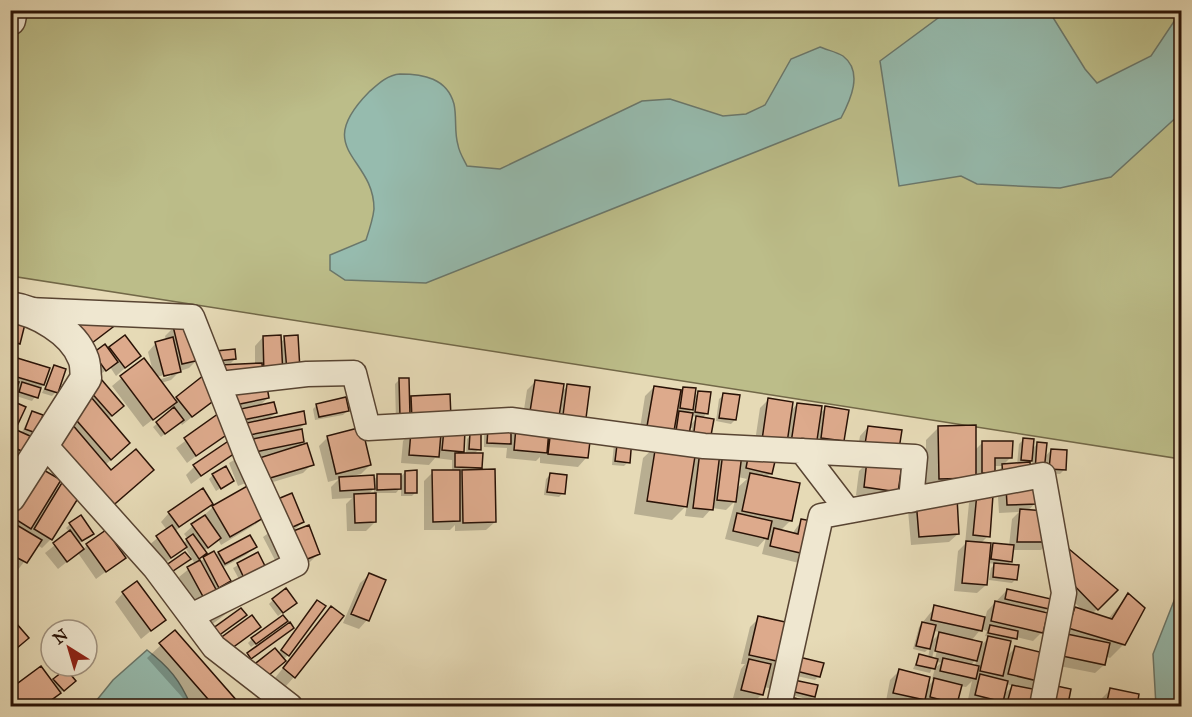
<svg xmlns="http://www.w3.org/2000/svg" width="1192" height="717" font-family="'IM FELL Great Primer',serif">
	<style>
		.green { fill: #bcbd89; stroke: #726848; stroke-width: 1.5 }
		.water { fill: #96bbae; stroke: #6a776b; stroke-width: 1.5 }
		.shadow { fill: #0003; fill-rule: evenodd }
		.building { fill: #ddaa8c; stroke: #291206; stroke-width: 1.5 }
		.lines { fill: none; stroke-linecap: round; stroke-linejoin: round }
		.minor-casing { stroke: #584432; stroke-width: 27 }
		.tertiary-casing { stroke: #584432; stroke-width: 33 }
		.minor { stroke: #efe7d0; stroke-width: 24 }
		.tertiary { stroke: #efe7d0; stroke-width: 30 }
	</style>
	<rect width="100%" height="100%" fill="#e6dab6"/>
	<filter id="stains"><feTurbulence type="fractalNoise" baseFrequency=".00333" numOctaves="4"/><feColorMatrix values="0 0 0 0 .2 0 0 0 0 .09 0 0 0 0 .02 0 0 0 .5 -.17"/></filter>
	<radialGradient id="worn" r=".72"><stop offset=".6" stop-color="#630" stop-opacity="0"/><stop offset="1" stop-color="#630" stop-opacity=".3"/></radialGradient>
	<path class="green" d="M12 11H1181V459L11 276Z"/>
	<path class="water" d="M949 10 1049 11 1085 69 1097 83 1151 56 1181 11V113L1111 177 1060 188 977 184 961 176 899 186 880 61Z
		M820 47C827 50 837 52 843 56 864 72 850 101 841 118L426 283 345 280 330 270V255L366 240C369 231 373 219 374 209 374 156 311 151 369 92 378 84 387 75 400 74 423 74 447 78 454 104 457 118 454 132 458 145 459 152 464 160 467 166L500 169 642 101 670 99 723 116 746 114 765 105 791 59Z
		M1181 583V706H1156L1153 654Z
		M147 650C169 667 180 680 191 706H92L113 680Z"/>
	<path class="shadow" d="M16 323 18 343 14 347 10 346V328Z
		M174 327 198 359 189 368 180 371 171 380 161 383 174 400 177 398 218 396 182 425 180 422 161 437 153 427 172 411 169 407 143 427 112 386 143 360 153 372 148 352 156 343 166 340 165 336ZM171 373V376L158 380 157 377Z
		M263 337 280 343 285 338 299 369 265 384 268 398 259 406 275 413 268 420 305 423 296 432 303 442 297 448 312 464 303 473 250 489 303 522 291 533 318 554 310 562 291 570 276 562 263 537 273 530 267 514 256 524 221 545 218 539 204 551 198 562 219 553 255 547 246 555 222 568 229 581 215 591 197 610 179 577 195 564 185 547 162 566 148 546 167 530 161 522 169 513 211 504 174 532 183 544 188 539 184 534 213 507 250 486 246 483 238 486 229 463 241 456 233 428 187 463 176 448 222 413 255 365V346Z
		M110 348 139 356 116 376 110 367 101 374 90 358Z
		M213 357 235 359 231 363 214 365Z
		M14 358 46 381 32 401 16 396 18 389 10 397V362Z
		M55 366 56 392 52 396 42 393Z
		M399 380 408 402 412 398 449 417 396 420 395 384Z
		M535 382 561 392 568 386 584 425 586 458 578 467 540 463V457L536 461 506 458 507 448 484 447V433L488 429 510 436 517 429H521L527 390Z
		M654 387 680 392 683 388 693 398 699 392 706 413 690 443 692 428H689L687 439 692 461 701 452 724 454 739 464 750 454 771 473 766 478 791 520 780 531 792 534 802 520 815 524 799 563 762 554 766 538 758 547 725 539 735 501 726 510 712 508 703 518 685 516 687 505 672 520 634 514 643 458 658 444 638 441 645 396ZM693 408 692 415 687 414ZM691 416 698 417 690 425ZM738 477 747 479 736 489Z
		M90 391 113 415 108 419 120 452 105 465 111 472 139 483 95 521 76 499 51 539 42 548 37 545 17 571 10 567V517L34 479 53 493 62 483 38 456Z
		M724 395 735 420 731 424 716 421 719 399Z
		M768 400 790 412 797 404 819 414 826 408 843 440 834 449 754 448 760 408Z
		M10 402 16 425 12 430 21 434 32 412 34 432 29 436 23 451 14 459 10 458Z
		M317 405 347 411 343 415 315 420 313 409Z
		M868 427 900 432 857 453 860 436Z
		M939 427 974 451 983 442 1011 457 1002 466 1017 465 1019 444 1023 440 1032 449 1038 443 1044 458 1051 450 1064 470 1060 474 1046 473 1047 463H1044L1031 474 1033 458 1000 480 999 470 1003 466H993V472L926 492V440Z
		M444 431 462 451 459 454H466L467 439 471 435 479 449 474 454 481 467 477 471 495 522 486 530 455 531V525L450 530H424V481L433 472H452V460L435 458 429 465 401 463 403 441 411 432Z
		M328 437 370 465 361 474 348 477 373 480 378 476 400 478 405 472 416 492 412 496H401V487L396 493H374L375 522 366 531H347L346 504 352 498 332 499 331 487 339 479 328 482 319 446ZM374 489V495H367Z
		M614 443 628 462 624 466 612 465Z
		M236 451 191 484 186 475 194 467Z
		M868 462 900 466 888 500 856 495 859 471Z
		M213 475 233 480 216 491 209 479Z
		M550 475 563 493 559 497 544 495 546 479Z
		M1007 489 1035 503 1028 511 1049 542 1041 550H1012L1011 561 1007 566 1016 579 1012 583 989 580 991 568 995 564 988 563 986 585 977 593 954 591 958 551 965 544 969 503 977 495 988 536 981 543 989 549 994 544 1009 546 1012 519 1019 512 999 513 998 497Z
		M916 502 958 534 949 542 911 545 908 510Z
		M70 524 88 537 78 544 83 550 87 545 124 558 96 579 78 553 58 569 45 553 70 533 66 528Z
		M258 554 264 567 240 581 233 568Z
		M369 575 384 581 367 620 359 629 343 623 360 583Z
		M1056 584 1116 590 1092 614 1108 619 1128 595 1124 644 1110 658 1105 656 1104 665 1095 673 1054 665 1062 622 1075 609 1083 611Z
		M1007 590 1047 609 1043 613 1042 632 1033 641 1016 637 1009 642 1005 658 1015 648 1041 681 1031 691 1032 706H1001L1002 701 997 706H969L971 705 967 704 972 681 966 687 960 686 952 706H922L923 700 916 706 886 701 890 680 899 671 926 688 934 680 932 679 935 668 941 663 935 661 930 673 913 669 919 656 928 658 930 647 925 652 913 649 919 627 935 607 985 619 987 611ZM981 629 987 631 985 636 989 637 979 648 971 641ZM933 631 941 632 930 643ZM936 642H939L935 659 932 658ZM977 658 975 666 971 665ZM1006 684 1013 686 1003 695Z
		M123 593 164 620 141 639 115 602Z
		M273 600 291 606 278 616 269 604Z
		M317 602 288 655 283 660 278 653Z
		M234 608 207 628 203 622Z
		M331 608 294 677 286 686 275 678Z
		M759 618 780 661 774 667 781 669 773 689 764 687 762 694 753 703 748 702 746 706H733L740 700 733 698 741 669 745 664H741L750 627Z
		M282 625 251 647 248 643 252 639Z
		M175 632 236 702 231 706H190L147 658Z
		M799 659 819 676 815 680 792 675Z
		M65 671 70 685 44 706H10V691L52 683Z
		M794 681 814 696 810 700 788 694Z
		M1111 689 1138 696 1135 706H1100L1102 698Z
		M1048 691 1066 703 1063 706H1047Z"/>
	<path class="building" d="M54 312 117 324 88 346Z
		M15 321 25 324 20 344 10 341Z
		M190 321 200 360 182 364 173 326Z
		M125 335 141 356 125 368 109 347Z
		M281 335 283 375 264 376 263 336Z
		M298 335 300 370 287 371 284 336Z
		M173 337 181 372 164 376 155 342Z
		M105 344 118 362 106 371 93 353Z
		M235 349 236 359 217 361 216 351Z
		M14 357 50 368 44 385 10 375Z
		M144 358 177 402 153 420 120 376Z
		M262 363 263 378 220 380 219 365Z
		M54 365 66 369 58 393 45 389Z
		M204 375 220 396 192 417 176 397Z
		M399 378H409L410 416 400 417Z
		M10 379 19 382 15 394 10 393Z
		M101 379 124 406 112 416 89 390Z
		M535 380 564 384 558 423 529 418Z
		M266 381 269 398 230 406 227 388Z
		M22 382 41 388 38 398 19 392Z
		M567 384 590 387 585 426 562 423Z
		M654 386 681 390 673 437 646 432Z
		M683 387 696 388 693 410 680 408Z
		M698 391 711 392 708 414 695 412Z
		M723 393 740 395 736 420 719 418Z
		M450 394 451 418 412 420 411 396Z
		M91 397 130 443 111 460 71 414Z
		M346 397 349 411 319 417 316 404Z
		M768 398 793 402 787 443 762 440Z
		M10 400 26 407 17 426 10 423Z
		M274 402 277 413 238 421 236 410Z
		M797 403 822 406 816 447 791 443Z
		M825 406 849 410 844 441 821 438Z
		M174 407 184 420 165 434 156 422Z
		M32 411 43 415 36 433 25 429Z
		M222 411 235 429 196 456 184 438Z
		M304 411 306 424 244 436 242 424Z
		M679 411 693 413 688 440 675 438Z
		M696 416 714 419 710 441 693 439Z
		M71 423 111 470 136 449 154 470 109 509 50 441Z
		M976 425V478L939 479 938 426Z
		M868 426 902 430 899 449 865 444Z
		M10 427 30 436 24 452 10 446Z
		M362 427 371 465 336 474 327 436Z
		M516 427 549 430 547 453 514 450Z
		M488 428H511V444L487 443Z
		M302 429 304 442 250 453 248 440Z
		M444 429 465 430 464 452 442 450Z
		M551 429 591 433 588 458 548 454Z
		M411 431 441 433 439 457 409 455Z
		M470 433 481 434V450L469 449Z
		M618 437 632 438 630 463 615 461Z
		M1023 438 1034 439 1032 461 1021 460Z
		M230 440 238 451 201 476 193 465Z
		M982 441H1013L1012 458H995V473H982Z
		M1037 442 1047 443 1044 471H1035Z
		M307 443 314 465 260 481 253 460Z
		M656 444 696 450 687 507 647 501Z
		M1051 449 1067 450 1066 470 1049 469Z
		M700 451 720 453 713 510 693 508Z
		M723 452 742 454 736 502 717 500Z
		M749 452 776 457 772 474 746 468Z
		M455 453H483L482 468 455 467Z
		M867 460 902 465 898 492 864 487Z
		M1030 462 1031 475 1003 477 1002 464Z
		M226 466 234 481 221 489 212 474Z
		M42 469 61 480 31 529 12 517Z
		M495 469 496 522 463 523 462 470Z
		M417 470V493H405V471Z
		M432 470H460V521L433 522Z
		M550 473 567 475 565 494 547 492Z
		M750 473 800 483 792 521 742 511Z
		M377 474H401V489L377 490Z
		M374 475 375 489 340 491 339 477Z
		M63 481 82 492 52 540 34 529Z
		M249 485 267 516 230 537 212 506Z
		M1036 486 1037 504 1007 505 1006 487Z
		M203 488 213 504 179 527 168 512Z
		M292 493 304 522 286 530 273 501Z
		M376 493V522L355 523 354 494Z
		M977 493 993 495 990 537 973 535Z
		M957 497 959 534 919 537 916 500Z
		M1020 509 1046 511 1051 542H1017Z
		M737 513 772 521 768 539 733 531Z
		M81 515 94 534 82 541 69 523Z
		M205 515 221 538 208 548 191 524Z
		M801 519 817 522 809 555 770 546 774 528 798 534Z
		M10 521 42 540 27 563 10 554Z
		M172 525 187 547 171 558 156 536Z
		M309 525 320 554 300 562 288 533Z
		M70 530 84 549 67 562 53 543Z
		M106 530 126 558 106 572 86 544Z
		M193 534 207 553 199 559 186 539Z
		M250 535 257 547 225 564 218 552Z
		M966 541 991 543 987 585 962 583Z
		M993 543 1014 545 1012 562 991 559Z
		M1069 549 1118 590 1098 610 1064 575Z
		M214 551 231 581 219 588 203 557Z
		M185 552 191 559 170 573 165 566Z
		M258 552 266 568 244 578 237 563Z
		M200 560 219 595 206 602 187 567Z
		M994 563 1019 565 1017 580 993 577Z
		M369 573 386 580 369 621 351 614Z
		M137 581 166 620 151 631 122 592Z
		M286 588 297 603 283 613 272 599Z
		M1007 589 1051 599 1049 609 1005 599Z
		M1128 593 1145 608 1125 645 1068 628 1075 607 1112 619Z
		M317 600 326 606 289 656 281 650Z
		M995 601 1048 613 1043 633 991 621Z
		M934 605 985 617 982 631 931 620Z
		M331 606 344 616 295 678 283 668Z
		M241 608 247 615 218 636 212 629Z
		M252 615 261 627 228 651 219 639Z
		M283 615 288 621 256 644 251 638Z
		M758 616 790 623 781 662 749 655Z
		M290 622 294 628 251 659 247 653Z
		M922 622 936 625 930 649 916 646Z
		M16 623 29 638 10 654V628Z
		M990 625 1018 631 1017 639 988 633Z
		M175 630 238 702 233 706H214L159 643Z
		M939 632 982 642 977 661 935 651Z
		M1067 634 1110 643 1105 665 1062 656Z
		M988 636 1011 641 1003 676 980 671Z
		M1015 646 1048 654 1042 682 1008 674Z
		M275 648 286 661 263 680 252 666Z
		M919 654 938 659 935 669 916 665Z
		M799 657 824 663 820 677 796 671Z
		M943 658 979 666 976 679 940 671Z
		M749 659 771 664 763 695 741 690Z
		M41 666 61 693 43 706H20L10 694V689Z
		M66 669 76 681 64 691 53 679Z
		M899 669 930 677 925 700 893 693Z
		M980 674 1008 681 1003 702 975 695Z
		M934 678 962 685 957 704 930 697Z
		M794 680 818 685 815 697 791 691Z
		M1012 685 1038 690 1034 706 1007 703Z
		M1052 685 1071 689 1068 704 1048 700Z
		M1110 688 1139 694 1137 706H1106Z
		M790 697 807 701 805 706H788Z"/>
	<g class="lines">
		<g class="minor-casing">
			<path id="minor" d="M28 310 192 317 247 457 296 564 191 616
				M220 384 307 374 354 373 368 428 511 420 704 446 915 457 911 500
				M44 444 155 568 214 647 290 706
				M802 451 848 511
				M779 706 821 516 1043 475 1064 593 1042 706"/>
		</g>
		<g class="tertiary-casing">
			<path id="tertiary" d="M10 20 12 10
				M10 307C37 311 73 331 83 358 86 364 85 372 86 378L10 497"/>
		</g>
		<use href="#minor" class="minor"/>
		<use href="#tertiary" class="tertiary"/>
	</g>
	<rect width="1192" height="717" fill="none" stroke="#e6dab6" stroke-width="36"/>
	<rect x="12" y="12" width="1168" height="693" fill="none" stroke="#291206" stroke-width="3"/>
	<rect x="18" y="18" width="1156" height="681" fill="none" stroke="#291206" stroke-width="1.5"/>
	<g transform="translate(69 648) rotate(323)"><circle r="28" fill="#efe7d0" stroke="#a0927f" stroke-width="1.5"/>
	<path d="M0-4.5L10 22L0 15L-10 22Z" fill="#8f2418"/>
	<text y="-9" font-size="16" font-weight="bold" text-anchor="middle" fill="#291206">N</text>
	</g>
	<rect width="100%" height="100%" filter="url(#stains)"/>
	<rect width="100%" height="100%" fill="url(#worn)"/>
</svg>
